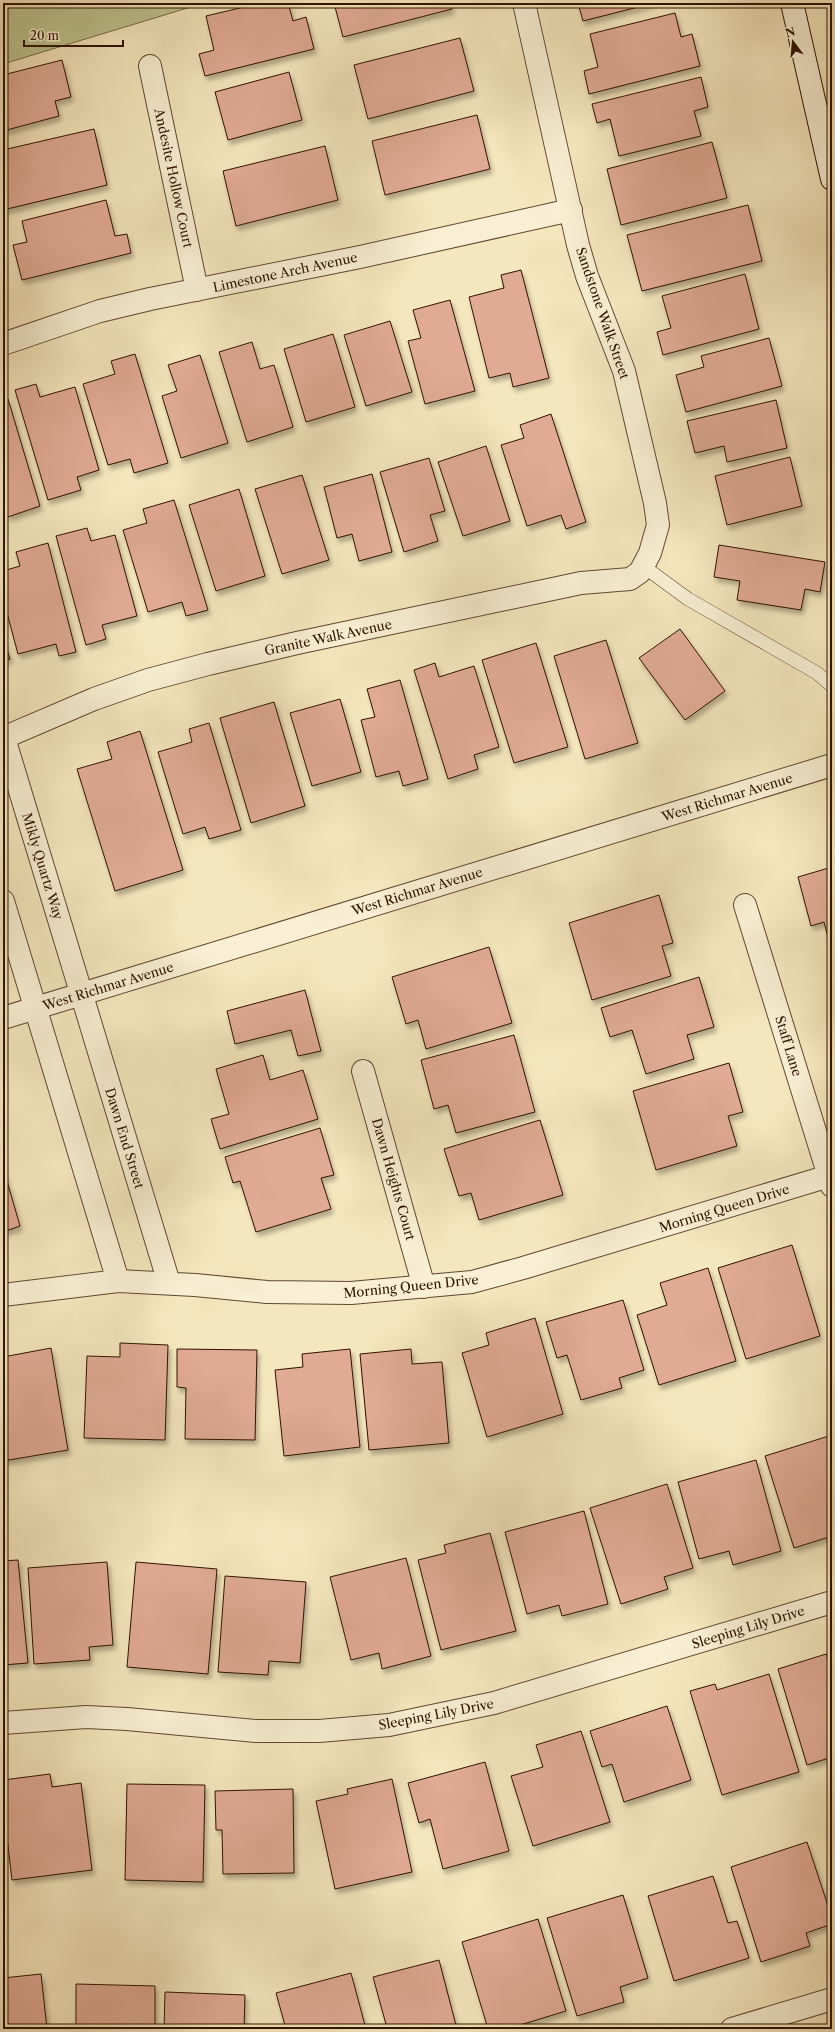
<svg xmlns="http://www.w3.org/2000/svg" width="835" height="2032" font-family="'Libre Caslon Text',serif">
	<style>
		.green { fill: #bec58f; stroke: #766c48 }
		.building { fill: #e0aa94; stroke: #2e1201; filter: url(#shadow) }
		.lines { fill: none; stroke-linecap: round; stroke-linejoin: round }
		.service-casing { stroke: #604730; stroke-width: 14 }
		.minor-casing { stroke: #604730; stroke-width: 24 }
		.tertiary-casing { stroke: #604730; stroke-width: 24 }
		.secondary-casing { stroke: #2e1201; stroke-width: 24 }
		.service { stroke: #f8efd4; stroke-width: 13 }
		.minor { stroke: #f8efd4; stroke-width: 22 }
		.tertiary { stroke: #f8efd4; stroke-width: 22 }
		.secondary { stroke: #f8efd4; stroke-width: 22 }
		.labels { text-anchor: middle; stroke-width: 4; stroke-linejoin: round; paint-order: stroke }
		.street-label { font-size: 13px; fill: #2e1201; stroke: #f8efd4 }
	</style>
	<defs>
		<filter id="shadow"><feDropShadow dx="2.5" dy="4.5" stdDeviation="2" flood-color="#0004"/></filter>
	</defs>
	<rect width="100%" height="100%" fill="#f5e7bd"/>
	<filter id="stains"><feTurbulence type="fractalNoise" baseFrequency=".005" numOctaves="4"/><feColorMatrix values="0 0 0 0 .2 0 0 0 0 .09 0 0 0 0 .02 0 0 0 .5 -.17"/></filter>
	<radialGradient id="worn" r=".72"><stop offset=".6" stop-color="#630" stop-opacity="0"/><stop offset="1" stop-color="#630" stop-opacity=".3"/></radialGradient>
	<path class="green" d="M3 3H204L3 64Z"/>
	<path class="building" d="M261 3H288L293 21 306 17 314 49 205 76 199 54 214 50 206 16Z
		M334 3H450L452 9 343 37Z
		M578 3H654L583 21Z
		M675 13 681 37 692 34 700 66 589 94 584 71 598 67 590 34Z
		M460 38 474 91 368 119 354 65Z
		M62 60 71 97 55 101 59 116 3 131V75Z
		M289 72 302 120 228 140 215 92Z
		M701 77 708 107 694 111 701 136 619 156 610 119 597 123 592 104Z
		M477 115 490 169 385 195 372 141Z
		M94 129 107 185 3 210V150Z
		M712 142 727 198 621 225 607 169Z
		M325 146 338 200 236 226 223 171Z
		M106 200 115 236 127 234 131 253 22 280 13 245 27 242 22 221Z
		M748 205 762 261 642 291 627 235Z
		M521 270 549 378 513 387 510 373 489 378 469 297 504 288 501 275Z
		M745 274 759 329 663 355 657 332 671 328 662 296Z
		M450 300 475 391 425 404 408 341 421 338 413 310Z
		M390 321 412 392 366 406 344 335Z
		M333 334 355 407 306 422 284 349Z
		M769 338 782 386 686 412 676 375 704 367 701 356Z
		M252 342 260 369 274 365 293 427 247 442 219 352Z
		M135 354 168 463 134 473 130 459 108 465 83 384 115 374 111 361Z
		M200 355 228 443 181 458 162 396 177 391 168 365Z
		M36 384 40 397 75 387 99 470 77 477 81 490 48 500 15 390Z
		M8 399 40 506 8 517 3 503V400Z
		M776 400 787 448 727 462 724 446 695 453 687 421Z
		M551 414 586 522 566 529 561 515 527 526 501 445 524 438 520 425Z
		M486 446 510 521 463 536 438 462Z
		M790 457 802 506 727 525 715 476Z
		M429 458 445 511 430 515 438 541 404 552 380 472Z
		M372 474 392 552 359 561 352 534 337 538 324 487Z
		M302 475 329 560 282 574 255 489Z
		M239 489 265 576 216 591 189 505Z
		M174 500 208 610 186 616 182 602 148 612 123 530 147 523 143 509Z
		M87 528 91 541 115 535 137 616 102 625 106 639 86 645 56 536Z
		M48 543 76 652 59 656 56 644 18 654 3 598V571L20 566 16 552Z
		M719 545 825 562 820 592 805 589 801 610 737 600 740 581 714 577Z
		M680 629 725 691 685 720 639 658Z
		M3 637 10 659 3 661Z
		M606 640 638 743 585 759 554 656Z
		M536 643 568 747 514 763 482 660Z
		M435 663 439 677 474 666 499 747 474 755 478 769 448 779 414 670Z
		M400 680 428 779 403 786 399 771 376 777 361 720 375 717 367 689Z
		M340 699 361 772 312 786 290 713Z
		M274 702 305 806 251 823 220 718Z
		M209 723 241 830 209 839 205 827 183 834 158 752 192 742 189 729Z
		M140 731 183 870 115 891 77 769 112 759 107 742Z
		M832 867V949H831L824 922 811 926 798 877Z
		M659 895 673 943 662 946 671 976 592 1000 569 923Z
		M489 947 512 1023 426 1049 418 1020 406 1024 392 977Z
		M699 977 714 1027 687 1035 694 1059 646 1074 632 1030 610 1037 601 1008Z
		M305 990 321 1051 298 1056 291 1030 235 1044 227 1011Z
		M832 1001V1016L828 1002Z
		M514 1035 535 1112 456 1133 448 1105 434 1109 421 1060Z
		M263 1055 270 1080 303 1070 318 1119 220 1149 211 1119 229 1114 216 1069Z
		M729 1063 743 1112 728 1116 737 1146 656 1170 633 1091Z
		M540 1120 563 1195 479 1220 471 1193 459 1196 444 1149Z
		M320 1128 334 1175 321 1178 331 1209 256 1232 240 1181 233 1183 225 1157Z
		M3 1167 20 1226 3 1232Z
		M792 1245 820 1336 746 1359 718 1268Z
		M708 1268 736 1361 659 1385 637 1315 667 1305 660 1283Z
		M623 1300 644 1370 619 1378 622 1388 581 1400 567 1355 557 1358 546 1322Z
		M535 1318 563 1414 487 1437 462 1353 489 1345 486 1333Z
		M120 1343 168 1345 165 1440 84 1438 87 1356 120 1357Z
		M51 1348 68 1450 3 1461V1357Z
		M177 1349 257 1350 255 1440 185 1439 186 1388 177 1387Z
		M350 1349 360 1447 284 1456 275 1370 303 1367 302 1354Z
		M411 1349 412 1364 442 1362 449 1443 369 1450 360 1354Z
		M832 1435V1536L794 1548 765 1456Z
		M756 1460 781 1551 733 1565 729 1551 699 1559 678 1482Z
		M667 1484 693 1568 664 1577 668 1589 621 1604 590 1508Z
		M584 1511 608 1604 562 1616 559 1605 527 1614 505 1532Z
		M490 1533 516 1631 441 1650 418 1560 446 1553 444 1545Z
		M406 1558 431 1656 382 1669 379 1653 351 1660 330 1577Z
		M18 1560 28 1663 3 1665V1561Z
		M107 1562 113 1645 89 1647 90 1660 34 1664 28 1568Z
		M136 1562 217 1569 208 1674 127 1667Z
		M225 1576 306 1582 300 1663 269 1661 268 1675 218 1672Z
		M826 1654 830 1666 832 1665V1757L807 1765 778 1669Z
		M769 1674 799 1772 722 1795 690 1691 715 1684 717 1690Z
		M667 1706 691 1780 624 1802 612 1764 602 1767 590 1731Z
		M581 1731 610 1822 533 1846 511 1776 543 1767 536 1745Z
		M485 1762 509 1851 443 1869 430 1819 419 1823 408 1783Z
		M50 1774 52 1787 81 1783 92 1870 12 1880 3 1803V1780Z
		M392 1779 412 1872 335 1889 316 1801 348 1794 347 1789Z
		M127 1784 205 1785 203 1882 125 1880Z
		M293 1789 294 1873 223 1874 222 1830H216L215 1791Z
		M832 1833V1851L827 1835Z
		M807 1842 832 1918V1924L806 1933 810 1946 761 1962 731 1867Z
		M713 1876 728 1923 737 1921 749 1958 674 1981 648 1896Z
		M623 1895 648 1978 620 1987 624 2002 577 2016 547 1918Z
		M538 1919 566 2011 507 2029H488L462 1942Z
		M439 1960 457 2029H383L387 2028 373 1977Z
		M351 1973 366 2029H286L276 1993Z
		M41 1974 47 2029H3V1978Z
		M76 1984 155 1986V2029H76Z
		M165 1992 245 1995 244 2029H164Z"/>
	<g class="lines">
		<g class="service-casing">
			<path id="service" d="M643 566 688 599 817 673 832 686"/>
		</g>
		<g class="minor-casing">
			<path id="minor" d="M150 66 197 290
				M3 344 100 311 150 299 360 257 571 210
				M3 738 94 699 148 680 208 664 297 643 581 583 630 579 640 572 650 553 658 525 655 503 624 371 587 276 578 245 524 3
				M4 738 169 1283
				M3 901 118 1281
				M745 905 832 1186
				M363 1071 424 1287
				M3 1295 118 1281 195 1285 267 1292 351 1293 472 1282 523 1268 829 1176
				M3 1723 86 1717 127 1719 256 1731H319L389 1725 494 1703 832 1602
				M732 2029 832 1999"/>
		</g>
		<g class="tertiary-casing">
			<path id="tertiary" d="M3 1018 832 765"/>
		</g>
		<g class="secondary-casing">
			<path id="secondary" d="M792 3 832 179"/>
		</g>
		<use href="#service" class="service"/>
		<use href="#minor" class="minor"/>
		<use href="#tertiary" class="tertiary"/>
		<use href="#secondary" class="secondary"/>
	</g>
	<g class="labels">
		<g class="street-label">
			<text transform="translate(174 178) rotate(78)" y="5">Andesite Hollow Court</text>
			<text transform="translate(285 272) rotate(-12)" y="5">Limestone Arch Avenue</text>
			<text transform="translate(603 313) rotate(71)" y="5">Sandstone Walk Street</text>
			<text transform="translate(328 637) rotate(-12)" y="5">Granite Walk Avenue</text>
			<text transform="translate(727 797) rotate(-17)" y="5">West Richmar Avenue</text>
			<text transform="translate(43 866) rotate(73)" y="5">Mikly Quartz Way</text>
			<text transform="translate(417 891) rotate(-17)" y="5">West Richmar Avenue</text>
			<text transform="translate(108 986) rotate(-17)" y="5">West Richmar Avenue</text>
			<text transform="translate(789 1046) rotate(73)" y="5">Staff Lane</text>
			<text transform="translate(125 1138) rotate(73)" y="5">Dawn End Street</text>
			<text transform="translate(394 1179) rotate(74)" y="5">Dawn Heights Court</text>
			<text transform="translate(724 1208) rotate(-17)" y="5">Morning Queen Drive</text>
			<text transform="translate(411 1286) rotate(-6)" y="5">Morning Queen Drive</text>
			<text transform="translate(748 1627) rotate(-17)" y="5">Sleeping Lily Drive</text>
			<text transform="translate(436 1714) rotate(-11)" y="5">Sleeping Lily Drive</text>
		</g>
	</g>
	<rect width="835" height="2032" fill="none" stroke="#f5e7bd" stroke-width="16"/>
	<rect x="4" y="4" width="827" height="2024" fill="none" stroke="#2e1201" stroke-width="2"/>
	<rect x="8" y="8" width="819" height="2016" fill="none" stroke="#2e1201"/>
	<g transform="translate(793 42) rotate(344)" stroke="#f8efd4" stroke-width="3" paint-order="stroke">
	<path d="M0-3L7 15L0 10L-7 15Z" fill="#2e1201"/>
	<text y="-6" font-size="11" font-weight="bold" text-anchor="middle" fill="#2e1201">N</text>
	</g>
	<path d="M24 40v6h99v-6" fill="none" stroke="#2e1201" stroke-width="2"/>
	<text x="30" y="40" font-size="12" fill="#2e1201" stroke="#f8efd4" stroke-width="3" paint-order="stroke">20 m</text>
	<rect width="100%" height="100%" filter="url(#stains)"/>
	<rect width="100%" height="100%" fill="url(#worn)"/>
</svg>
